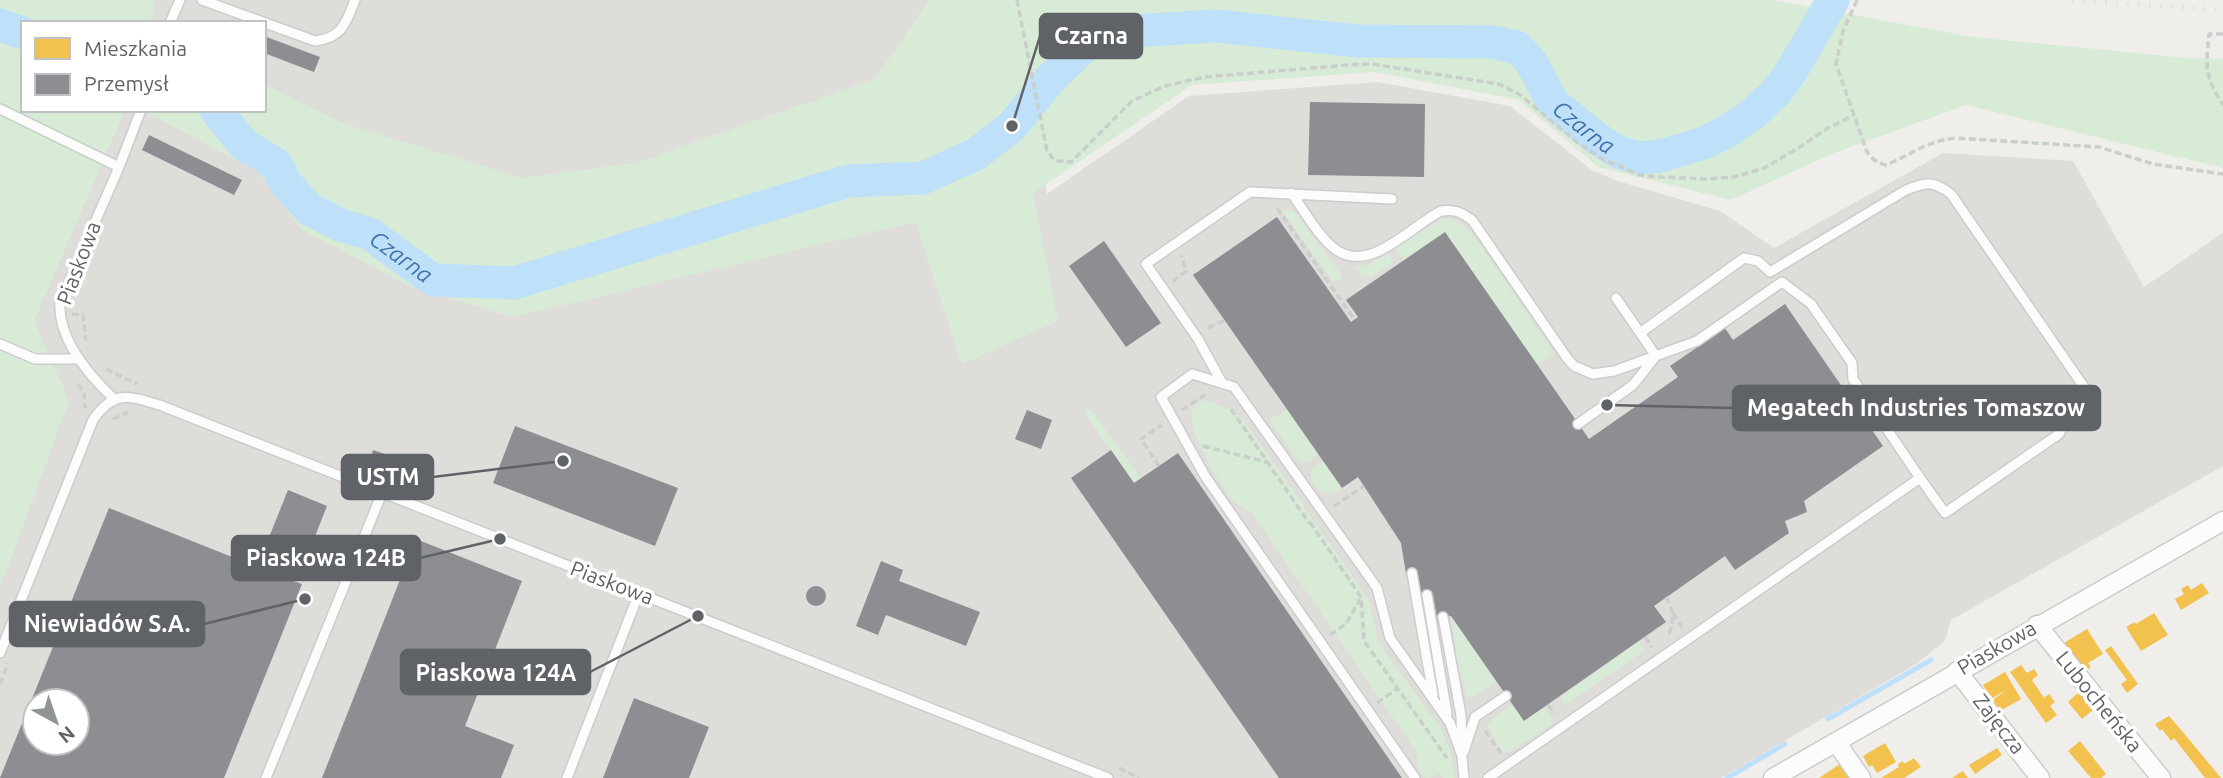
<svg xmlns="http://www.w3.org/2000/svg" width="2223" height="778" font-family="Ubuntu,sans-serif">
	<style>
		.industrial { fill: #dfddda; fill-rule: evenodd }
		.green { fill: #d8ebd6 }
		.homes { fill: #f2c14e }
		.industry { fill: #8d8d92; fill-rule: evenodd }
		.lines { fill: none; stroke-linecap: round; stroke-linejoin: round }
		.stream { stroke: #bfe0f9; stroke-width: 5 }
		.river { stroke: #bfe0f9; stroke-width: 33 }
		.lane-casing { stroke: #cbcccc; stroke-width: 12 }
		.street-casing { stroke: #cbcccc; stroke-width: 21 }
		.path { stroke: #cacfcc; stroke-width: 3.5; stroke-dasharray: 7 3.5; stroke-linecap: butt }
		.lane { stroke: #fdfcfc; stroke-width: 9 }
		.street { stroke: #fdfcfc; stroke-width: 18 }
		.rail { stroke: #e4e4e4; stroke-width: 5; stroke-dasharray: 2 9; stroke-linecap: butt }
		.labels { text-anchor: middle; stroke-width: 7; stroke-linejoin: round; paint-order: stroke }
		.street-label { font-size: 21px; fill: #5f6368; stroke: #fff }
		.water-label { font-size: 23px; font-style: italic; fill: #4174aa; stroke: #fff }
		.leader { fill: none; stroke: #5f6368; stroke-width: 2.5 }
		.callout-dot { fill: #5f6368; stroke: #fff; stroke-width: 2.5 }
		.callout { fill: #5f6368; stroke: #5f6368; stroke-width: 2.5 }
		.callout-label { font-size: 23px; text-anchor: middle; font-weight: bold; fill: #fff }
	</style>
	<rect width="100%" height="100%" fill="#efeeea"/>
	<path class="industrial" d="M0 0H1011L1047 194 1189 96 1377 82 1510 106 1593 171 1618 181 1720 211 1774 248 1943 153 2073 161 2144 287 2223 233V466L1951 620 1945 641 1916 664 1721 778H0ZM23 23H264V110H23ZM35 701H77V743H35Z"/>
	<path class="green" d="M0 0H156L150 23H23V110H125L34 321 69 401 0 588Z
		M929 0H1772L1973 37 2186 58 2223 59V168L1966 105 1831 154 1731 200 1598 167 1519 100 1375 72 1192 85 1033 193 1058 321 962 364 915 222 513 317 411 287 301 229 259 172 142 110H264V84L345 124 522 178 635 163 875 79Z
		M1281 209 1295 212 1342 276 1341 280 1333 282Z
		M1444 218 1458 221 1476 239 1554 353 1537 365 1445 232 1404 260 1395 248Z
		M1388 254 1393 262 1370 278 1362 276 1355 267 1368 265Z
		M1203 400 1230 409 1244 420 1368 599 1379 643 1441 729 1450 751 1455 778H1443L1438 772 1430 778H1425L1418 768 1416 751 1251 511C1245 508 1237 505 1232 500 1221 488 1191 432 1191 417 1192 409 1196 403 1203 400Z
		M1086 409 1091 410 1141 478 1134 483 1085 414Z
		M1287 409 1318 454 1308 462 1298 460 1270 420Z
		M1323 461 1342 488C1326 498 1306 488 1312 469Z
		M1451 616 1496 681 1471 698 1466 696 1462 672 1459 673Z
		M1639 641 1645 650 1565 705 1560 697Z
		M1512 705 1524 721 1544 707 1554 722 1510 752 1502 751 1487 726 1493 718Z"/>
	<path class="homes" d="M2202 583 2209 593 2181 610 2175 599 2184 594 2181 589 2188 585 2191 590Z
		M2154 613 2168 635 2141 651 2126 627 2135 622 2136 624Z
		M2087 629 2103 654 2088 663 2091 667 2083 673 2064 643Z
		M2111 646 2138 684 2127 693 2121 684 2127 680 2105 650Z
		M2021 665 2027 673 2034 669 2038 675 2032 680 2044 698 2049 694 2055 702 2050 706 2057 715 2046 723 2010 672Z
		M2005 672 2021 699 2000 711 1993 700 2006 690 1991 699 1983 685Z
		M2079 692 2093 710 2082 719 2068 702Z
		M2169 716 2182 731 2221 778H2205L2174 738 2171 741 2162 729 2160 731 2155 724Z
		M2080 741 2106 774 2101 778H2091L2068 751Z
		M1885 743 1896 762 1877 773 1872 765 1869 767 1863 756Z
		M1997 748 2002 755 1975 774 1969 765Z
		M1914 758 1921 767 1904 778H1881L1899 767 1898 764 1903 761 1904 764Z
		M1843 762 1853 778H1819Z
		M1963 771 1968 778H1952L1958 774Z"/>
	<path class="industry" d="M264 36 320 57 314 72 264 53Z
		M1310 102 1425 104 1424 177 1308 175Z
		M149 135 242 180 234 195 142 150Z
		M1277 217 1351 322 1358 317 1346 300 1445 232 1589 439 1678 377 1670 366 1725 328 1733 340 1785 304 1883 446 1804 501 1807 512 1785 521 1789 533 1735 570 1725 556 1654 606 1666 622 1524 721 1451 616 1437 619 1433 595 1422 596 1417 572 1406 574 1401 543 1358 477 1342 488 1193 275Z
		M1104 241 1161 323 1126 347 1069 266Z
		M1027 410 1052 420 1041 449 1015 439Z
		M515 426 678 488 655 546 493 483Z
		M373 450 385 454 383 461 371 456Z
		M1111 450 1134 483 1178 453 1402 778H1279L1071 478Z
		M288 490 327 506 306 559 295 555 285 578 302 584 224 778H0L109 508 257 567ZM35 701H77V743H35Z
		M416 539 522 581 465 726 514 745 501 778H322Z
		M881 561 903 570 899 581 980 612 966 646 886 615 878 635 856 626Z
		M806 596a10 10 0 1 1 20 0a10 10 0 1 1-20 0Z
		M634 698 709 727 689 778H603Z"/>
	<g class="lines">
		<path class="stream" d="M1828 719 1931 660
			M1727 778 1785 744"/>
		<g class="river">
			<path d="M0 25 23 33"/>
			<path id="s1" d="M216 110 244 145 276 164 285 182 309 209 340 225 370 234 433 280 514 283 848 181 923 178 976 154 1012 126 1051 78 1099 33 1216 26 1357 41 1492 42 1517 47 1531 62 1553 103 1599 140 1618 152 1638 158 1660 156 1704 143 1728 131 1755 112 1777 91 1792 70 1833 0"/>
		</g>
		<g class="lane-casing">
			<path id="lane" d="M202 0 315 41C342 38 346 23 355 0
				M170 23 180 0
				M0 109 119 167
				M1291 193C1305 211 1317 235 1335 249 1369 275 1411 226 1441 211 1454 209 1461 212 1472 220L1567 358 1574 366 1593 374 1614 371 1697 341 1782 282 1811 304 1852 363 1853 379 1920 478 1488 778
				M1640 333 1744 258 1758 261 1770 272 1906 190C1927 182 1932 180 1951 194L2084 387 2059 434 1945 513 1920 478
				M0 344 35 359H78
				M1222 383 1198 339 1146 264 1250 192 1392 199
				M113 398C88 374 58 339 60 303L119 167 141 110
				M1578 424 1633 385 1656 356 1616 298
				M1412 573 1433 695
				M1427 595 1447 714
				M1443 617 1461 715 1462 747
				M0 653 93 420C114 389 130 396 162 406L1108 778
				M1464 751 1475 717 1506 696
				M266 778 382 493
				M567 778 639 593
				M1415 778 1205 476 1161 397 1192 374 1234 387 1377 588 1390 638 1450 723 1462 756 1464 778"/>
		</g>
		<g class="street-casing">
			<path id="street" d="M2037 625 2161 778
				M1957 671 2040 778
				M1836 742 1861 778
				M1773 778 2223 521"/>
		</g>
		<path class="path" d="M1017 0 1047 151 1055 161 1071 162 1132 101 1165 86 1205 77 1348 65 1372 64 1499 84 1519 94 1578 143 1601 158 1640 175 1660 177 1706 179 1734 177 1764 168 1797 149 1826 129 1854 115
			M1857 0 1843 31 1836 64 1867 152 1874 160 1885 165C1912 155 1925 141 1956 138L2099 147 2153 164 2223 174
			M2223 34H2209C2206 68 2204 75 2223 105
			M1277 208 1354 319
			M1175 282 1174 280 1186 271 1181 255
			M72 314 83 315 86 341
			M1208 328 1225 320
			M106 369 137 384
			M78 384 84 392 85 408
			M1231 409 1309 523
			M1182 410 1208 393
			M113 419 128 412
			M1203 446 1267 462
			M1159 466 1141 439 1162 425
			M1334 506 1364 486
			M1310 522 1361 597 1364 641 1447 758
			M1666 597C1673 608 1675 623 1668 635
			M1673 613 1682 627
			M1330 635 1346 624 1360 599
			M1645 637 1652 647
			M0 684 8 663
			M1377 703 1398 688
			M1548 705 1555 714
			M1485 731 1501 753
			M1119 768 1139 778"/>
		<use href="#lane" class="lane"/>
		<use href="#street" class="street"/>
		<path class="rail" d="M2072 0 2223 10"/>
	</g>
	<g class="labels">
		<g class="street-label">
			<text transform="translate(79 263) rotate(-69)" y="7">Piaskowa</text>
			<text transform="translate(612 583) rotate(21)" y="7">Piaskowa</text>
			<text transform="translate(1997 648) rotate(-30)" y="7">Piaskowa</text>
			<text transform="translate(2099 702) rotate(51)" y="7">Lubocheńska</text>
			<text transform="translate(1999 724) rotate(52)" y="7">Zajęcza</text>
		</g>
		<g class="water-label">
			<text dy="8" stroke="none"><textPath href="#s1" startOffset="1545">Czarna</textPath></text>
			<text dy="8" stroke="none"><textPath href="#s1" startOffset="243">Czarna</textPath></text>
		</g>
	</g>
	<path class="leader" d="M1012 126L1040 36M1607 405L1733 408M563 461L433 477M500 539L420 558M305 599L204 624M698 616L590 672"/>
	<g class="callout-dot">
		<circle cx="1012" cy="126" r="7"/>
		<circle cx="1607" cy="405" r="7"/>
		<circle cx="563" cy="461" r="7"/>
		<circle cx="500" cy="539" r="7"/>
		<circle cx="305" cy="599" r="7"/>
		<circle cx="698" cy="616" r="7"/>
	</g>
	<g class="callout">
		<rect x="1040" y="14" width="102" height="44" rx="7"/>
		<rect x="1733" y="386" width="367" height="44" rx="7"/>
		<rect x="342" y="455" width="91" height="44" rx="7"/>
		<rect x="232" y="536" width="188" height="44" rx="7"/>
		<rect x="10" y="602" width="194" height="44" rx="7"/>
		<rect x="401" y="650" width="189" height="44" rx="7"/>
	</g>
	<g class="callout-label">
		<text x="1091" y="44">Czarna</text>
		<text x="1916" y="416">Megatech Industries Tomaszow</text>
		<text x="388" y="485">USTM</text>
		<text x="326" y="566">Piaskowa 124B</text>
		<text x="107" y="632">Niewiadów S.A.</text>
		<text x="496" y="681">Piaskowa 124A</text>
	</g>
	<rect x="21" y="21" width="245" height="91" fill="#ffffff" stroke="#bfc1c3" stroke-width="2"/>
	<rect x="35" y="38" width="35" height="21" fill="#f2c14e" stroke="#bfc1c3" stroke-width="2"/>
	<text x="84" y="56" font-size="21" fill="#5f6368">Mieszkania</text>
	<rect x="35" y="74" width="35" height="21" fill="#8d8d92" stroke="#bfc1c3" stroke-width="2"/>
	<text x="84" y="91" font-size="21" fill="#5f6368">Przemysł</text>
	<g transform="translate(56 722) rotate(140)"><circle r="33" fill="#ffffff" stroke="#bfc1c3" stroke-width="2"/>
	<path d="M0-5L12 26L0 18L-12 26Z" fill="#919496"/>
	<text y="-10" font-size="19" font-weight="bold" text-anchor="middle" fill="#5f6368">N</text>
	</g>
</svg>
